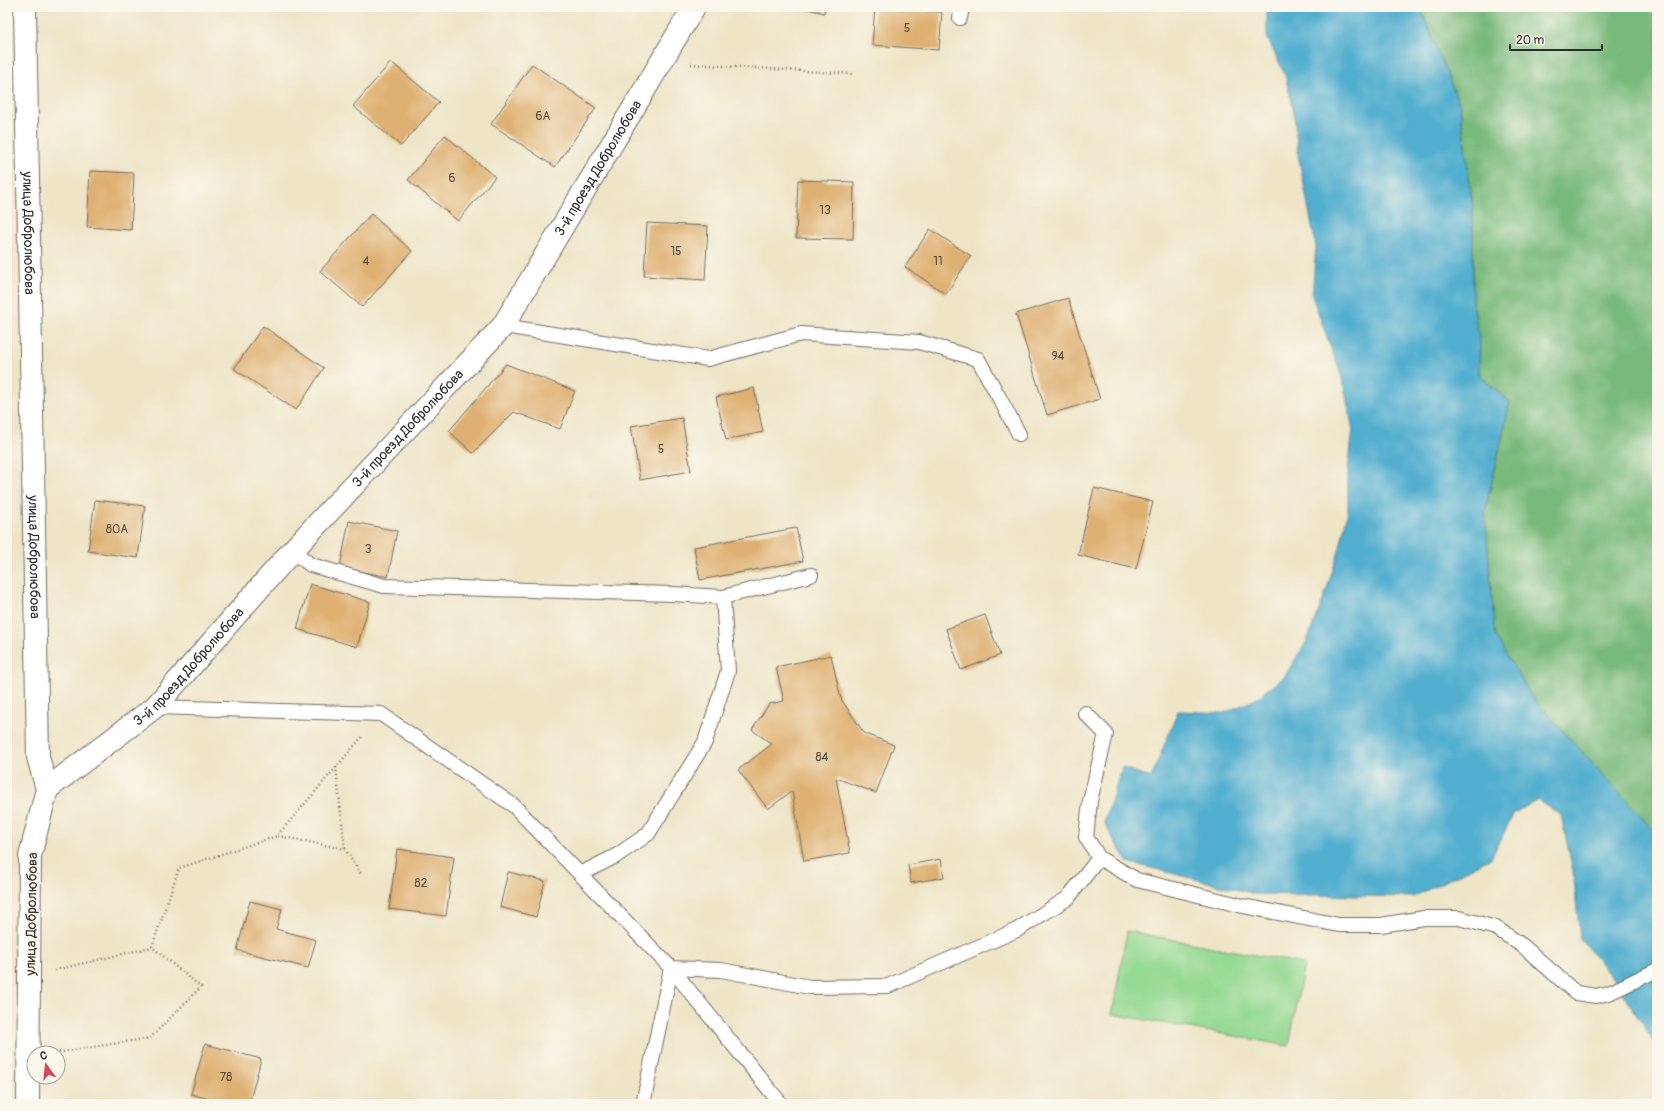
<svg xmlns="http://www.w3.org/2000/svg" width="1664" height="1111" font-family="Pangolin,sans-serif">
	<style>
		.green { fill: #95d992; stroke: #60825e }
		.forest { fill: #78b97c; stroke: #527254 }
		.water { fill: #51aecf; stroke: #3e6c7d }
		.building { fill: #deb071 }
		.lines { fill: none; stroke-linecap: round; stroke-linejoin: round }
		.lane-casing { stroke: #6f6c62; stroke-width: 16 }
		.street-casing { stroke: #6f6c62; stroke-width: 24 }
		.path { stroke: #6f6c62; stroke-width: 2.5; stroke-dasharray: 1 3; stroke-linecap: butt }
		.lane { stroke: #fff; stroke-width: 14 }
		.street { stroke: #fff; stroke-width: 22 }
		.labels { text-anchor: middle; stroke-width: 3.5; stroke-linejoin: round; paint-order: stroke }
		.number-label { font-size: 12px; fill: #584c3c }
		.street-label { font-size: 14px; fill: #2b2b2b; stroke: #fbf7ec }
	</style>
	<rect width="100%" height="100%" fill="#fbf7ec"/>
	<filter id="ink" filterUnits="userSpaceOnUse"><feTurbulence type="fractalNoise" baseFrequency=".025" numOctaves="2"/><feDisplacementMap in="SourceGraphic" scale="8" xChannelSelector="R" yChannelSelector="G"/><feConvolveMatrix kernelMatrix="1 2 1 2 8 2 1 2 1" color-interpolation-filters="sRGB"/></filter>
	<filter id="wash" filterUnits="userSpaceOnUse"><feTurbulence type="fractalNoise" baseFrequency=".012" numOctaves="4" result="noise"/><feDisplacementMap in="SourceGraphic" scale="16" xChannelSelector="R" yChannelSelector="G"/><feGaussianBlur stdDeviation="0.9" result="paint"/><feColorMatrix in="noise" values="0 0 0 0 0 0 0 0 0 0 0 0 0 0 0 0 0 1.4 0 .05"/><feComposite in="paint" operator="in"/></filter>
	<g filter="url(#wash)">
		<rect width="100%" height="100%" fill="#eee5c7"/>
		<path class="green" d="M1127 931 1304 964 1289 1046 1112 1014Z"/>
		<path class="forest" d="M1420 7H1657V834L1532 697 1495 637 1485 512 1510 402 1479 375 1480 342 1473 305V207L1460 106Z"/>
		<path class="water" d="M1267 7H1420L1460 106 1473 207V305L1480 342 1479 375 1510 402 1485 512 1495 636 1532 697 1657 834V1046L1609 973 1580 939 1573 871 1561 815 1538 800 1514 813 1491 858 1413 897 1255 894 1127 862 1104 823 1122 767 1151 778 1178 711 1224 713 1254 700 1284 677 1306 643 1323 600 1339 551 1348 511V469L1353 430 1342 378 1312 296 1316 247 1298 154 1294 112 1285 75 1267 37Z"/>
		<g id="blocks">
			<path class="building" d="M800 7H825L824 13Z
				M875 7 942 12 939 50 872 45Z
				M391 62 439 102 401 146 353 106Z
				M532 64 596 108 555 167 491 124Z
				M445 135 495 177 458 221 408 180Z
				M90 171 134 173 131 230 87 227Z
				M798 180 854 182 853 239 796 238Z
				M371 214 412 251 362 307 320 271Z
				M647 223 708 226 705 280 644 276Z
				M930 229 971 256 946 294 905 267Z
				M1068 298 1100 399 1047 415 1016 314Z
				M263 326 324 368 296 410 234 369Z
				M506 364 575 391 560 429 514 412 473 453 449 431Z
				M754 388 763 432 726 440 716 397Z
				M682 418 691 471 640 480 631 426Z
				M1094 488 1153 502 1136 569 1078 555Z
				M95 500 145 506 138 558 88 551Z
				M349 521 397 531 388 577 340 567Z
				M796 528 803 561 700 580 694 547Z
				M310 584 370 602 357 647 297 629Z
				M985 615 1000 655 961 670 946 629Z
				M831 655 841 699 864 733 894 745 876 793 836 778 850 853 804 861 792 791 768 809 738 770 772 744 752 730 769 704 784 701 776 667Z
				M397 849 454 857 446 916 389 909Z
				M941 859 944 877 911 883 908 865Z
				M508 872 545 881 536 917 500 907Z
				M250 901 282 909 276 929 316 940 308 968 237 950Z
				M205 1044 261 1059 249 1104H227L191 1094Z"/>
		</g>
	</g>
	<g filter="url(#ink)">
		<use href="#blocks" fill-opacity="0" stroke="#6f6c62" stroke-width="1"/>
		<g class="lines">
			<g class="lane-casing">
				<path id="lane" d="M960 18 962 7
					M503 326 708 359 801 334 919 342 978 359 1019 434
					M292 551 311 565 384 586 673 594 723 597 811 575
					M155 707 381 714 514 806 671 968 781 1104
					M1085 713 1106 734 1090 801 1086 837 1099 858 1137 880 1243 906 1339 925H1381L1424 918H1459L1496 928 1523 946 1576 993 1596 996 1609 993 1657 970
					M580 874 616 856 648 834 705 742 728 671 723 597
					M643 1104 671 968 721 970 810 987 888 986 1017 930 1068 898 1099 858"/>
			</g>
			<g class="street-casing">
				<g id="street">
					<path id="s1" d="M25 7 38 757 47 789 30 856 28 1104"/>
					<path id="s2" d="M47 789 155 707 292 551 503 326 694 7"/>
				</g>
			</g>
			<path class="path" d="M691 64 853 74
				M336 767 345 849
				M278 836 345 849 361 874
				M55 970 152 947 179 868 277 836 362 737
				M55 1053 150 1038 201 987 152 947"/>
			<use href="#lane" class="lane"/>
			<use href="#street" class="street"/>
		</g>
	</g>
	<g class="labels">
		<g class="number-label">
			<text x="907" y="32">5</text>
			<text x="543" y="120">6А</text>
			<text x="452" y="182">6</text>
			<text x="825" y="214">13</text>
			<text x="676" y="255">15</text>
			<text x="366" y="265">4</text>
			<text x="938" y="265">11</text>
			<text x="1058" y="360">94</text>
			<text x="661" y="453">5</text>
			<text x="117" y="533">80А</text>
			<text x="368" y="553">3</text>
			<text x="822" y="761">84</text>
			<text x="421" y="887">82</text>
			<text x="226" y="1081">78</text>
		</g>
		<g class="street-label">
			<text dy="5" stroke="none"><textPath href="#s2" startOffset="836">3-й проезд Добролюбова</textPath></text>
			<text dy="5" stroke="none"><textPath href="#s1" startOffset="226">улица Добролюбова</textPath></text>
			<text dy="5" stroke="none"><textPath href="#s2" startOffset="512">3-й проезд Добролюбова</textPath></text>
			<text dy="5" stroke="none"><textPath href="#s1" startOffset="550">улица Добролюбова</textPath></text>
			<text dy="5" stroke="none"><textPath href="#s2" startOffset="188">3-й проезд Добролюбова</textPath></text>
			<text transform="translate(31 914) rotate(-89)" y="5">улица Добролюбова</text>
		</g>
	</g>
	<rect width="1664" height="1111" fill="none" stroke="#fbf7ec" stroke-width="24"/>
	<g transform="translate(46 1065) rotate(345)"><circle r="19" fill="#fbf7ec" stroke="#a8a59f"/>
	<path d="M0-3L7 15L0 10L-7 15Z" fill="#d1495b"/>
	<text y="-6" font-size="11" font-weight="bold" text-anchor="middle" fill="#2b2b2b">С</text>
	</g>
	<path d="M1510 44v6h92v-6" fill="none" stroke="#2b2b2b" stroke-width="2"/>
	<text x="1516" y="44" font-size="12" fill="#2b2b2b" stroke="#fbf7ec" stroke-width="3" paint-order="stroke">20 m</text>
</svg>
